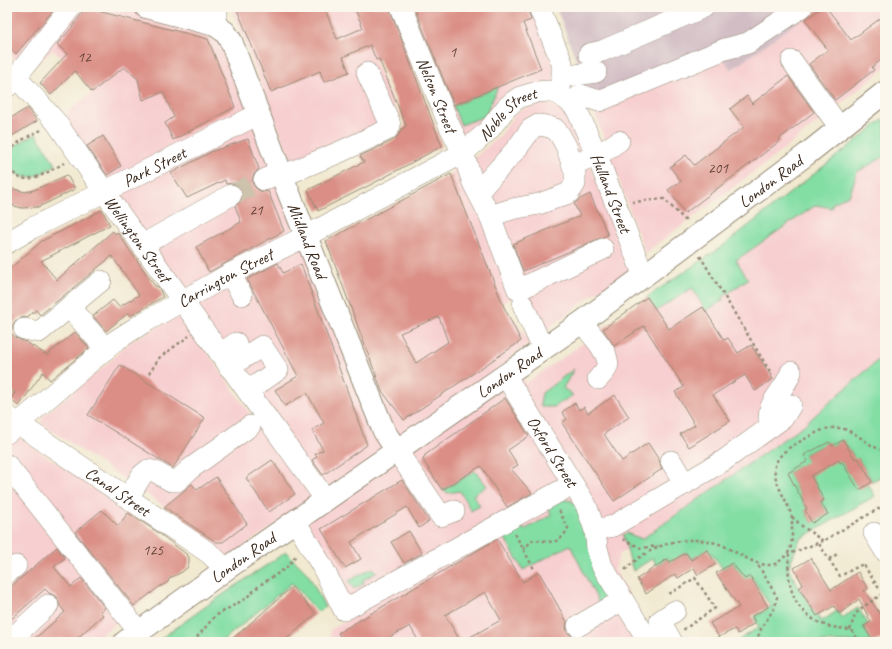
<svg xmlns="http://www.w3.org/2000/svg" width="892" height="649" font-family="Caveat,sans-serif">
	<style>
		.built { fill: #f7cfd0 }
		.industrial { fill: #d2bdc5 }
		.green { fill: #83dea4; stroke: #5f8461 }
		.building { fill: #da8e85; fill-rule: evenodd }
		.lines { fill: none; stroke-linecap: round; stroke-linejoin: round }
		.minor-tunnel { stroke: #cdc3ac; stroke-width: 21; stroke-dasharray: 21 10; stroke-linecap: butt }
		.minor-casing { stroke: #968a77; stroke-width: 22 }
		.major-casing { stroke: #968a77; stroke-width: 24 }
		.path { stroke: #968a77; stroke-width: 2.5; stroke-dasharray: 3 3; stroke-linecap: butt }
		.minor { stroke: #fff; stroke-width: 21 }
		.major { stroke: #fff; stroke-width: 22 }
		.labels { text-anchor: middle; stroke-width: 4; stroke-linejoin: round; paint-order: stroke }
		.number-label { font-size: 15px; fill: #634338 }
		.street-label { font-size: 17px; fill: #3b2a1e; stroke: #fbf7ec }
	</style>
	<rect width="100%" height="100%" fill="#fbf7ec"/>
	<filter id="ink" filterUnits="userSpaceOnUse"><feTurbulence type="fractalNoise" baseFrequency=".025" numOctaves="2"/><feDisplacementMap in="SourceGraphic" scale="8" xChannelSelector="R" yChannelSelector="G"/><feConvolveMatrix kernelMatrix="1 2 1 2 8 2 1 2 1" color-interpolation-filters="sRGB"/></filter>
	<filter id="wash" filterUnits="userSpaceOnUse"><feTurbulence type="fractalNoise" baseFrequency=".012" numOctaves="4" result="noise"/><feDisplacementMap in="SourceGraphic" scale="16" xChannelSelector="R" yChannelSelector="G"/><feGaussianBlur stdDeviation="0.9" result="paint"/><feColorMatrix in="noise" values="0 0 0 0 0 0 0 0 0 0 0 0 0 0 0 0 0 1.4 0 .05"/><feComposite in="paint" operator="in"/></filter>
	<g filter="url(#wash)">
		<rect width="100%" height="100%" fill="#f1e9d0"/>
		<path class="built" d="M7 7H139L222 29 352 352 365 347 326 241 454 172 452 169 474 158 501 135 515 114 520 110 536 104H548L558 107 566 114 572 123 633 268 587 299 542 333 520 294 453 328 504 307 531 342 510 358 526 383 602 330 647 297 720 248 885 118V354L804 425 619 555 615 569 652 642H330V630L353 617 297 510 228 557 161 504 45 426 41 422 43 416 106 365 131 341 178 317 184 319 267 438 271 420 107 185 65 115 92 92 75 71 53 50 26 74 7 51Z
			M231 7H535L562 77 448 142 409 48 375 61 402 124 298 179Z
			M818 7H885V68L787 147 645 253 594 111 723 57 731 70Z
			M17 436 129 512 119 525 162 586 92 642H7V444Z"/>
		<path class="industrial" d="M556 7H818L731 70 723 58 596 111Z"/>
		<path class="green" d="M498 87 485 116 461 125 453 106Z
			M885 118V156L857 172 850 194 832 204V208L816 205 736 260 748 279 724 296 722 301 706 311 692 288 656 311 647 297 720 248Z
			M36 134 56 165C48 169 39 176 31 177 14 180 3 160 14 148 19 142 29 138 36 134Z
			M885 354V475L872 481 858 458 853 461V455L843 440 832 446 828 442 804 455 809 464H803L788 473 807 509 805 511 812 523 828 513 820 502 824 500 811 476 837 458 840 462H842L859 489 868 484 875 496 800 539 788 568 799 588 820 620 822 621 837 611 842 618 858 608 868 624 863 627 872 642H736L759 627 754 617 771 607 752 577 745 580 732 562 723 569 708 549 692 559 686 552 670 563 668 558 656 565 653 558 633 571 623 535 626 533 642 539 804 425Z
			M574 369 563 388 573 395 554 407H542L540 404 542 393Z
			M475 471 487 486 473 495 480 506 471 511 460 491 448 493 443 490Z
			M562 499 572 501 582 512 610 595 600 605 570 545 523 570 502 533 520 523 524 530 551 515 548 506Z
			M286 552 308 574 325 607 318 612 292 583 221 642H156L212 602Z
			M370 569H374L377 572 363 580 364 583 354 589 349 581Z"/>
		<g id="blocks">
			<path class="building" d="M7 7H56L16 54 7 45Z
				M236 7H324L337 39 363 28 354 7H389L442 146 374 183 318 211 308 190 364 162 360 156 392 141 397 137 402 129 406 126 379 59 376 60 370 45 343 57 349 72 324 82 320 71 271 92Z
				M414 7H527L531 20 523 23 541 69 454 105Z
				M822 7H826L851 40 885 15V57L872 67 874 70 835 100 809 64 828 50 805 20Z
				M86 8 208 39 235 107 173 140 165 123 174 117 163 92 143 100 138 79 124 67 92 92 75 71 51 95 40 83 67 54 57 44 70 30Z
				M788 76 814 112 779 139 780 141 685 213 668 190 681 181 670 167 686 155 694 165 744 127 730 109 747 96 752 104Z
				M28 108 37 121 7 139V120Z
				M103 136 121 166 107 175 87 146Z
				M248 139 259 169 254 174 252 180 253 185 258 190 263 192 268 191 284 231 209 272 196 247 241 222 235 206 241 201 243 195 242 189 237 185 232 183 226 184 225 180 187 198 171 173 213 151Z
				M451 174 504 307 521 341 404 420 382 391 326 241ZM439 317 448 342 416 363 400 333Z
				M67 175 75 189 49 202 38 207 22 208 7 204V185L14 189 25 192 34 190Z
				M590 194 608 235 523 271 513 244 580 216 574 204 580 199Z
				M102 210 110 225 41 261 57 280 113 231 115 234 117 232 155 286H157L159 288 163 297 130 316 128 313 106 331 93 316 113 300 119 307 139 295 112 256 40 315 36 310 27 317 21 318 15 321 12 326V330L10 332 16 338 26 342 47 355 75 332 89 348 50 380 43 372 19 406 10 400 15 393 7 386V271L42 241Z
				M278 263 283 273 301 264 367 445 323 475 312 460 317 457 315 454 323 450 312 430 324 423 307 393 285 406 275 390 298 376 247 279Z
				M647 297 669 329 703 307 724 340 728 338 738 353 751 345 773 379 755 391 745 375 713 395 730 421 689 447 680 434 695 425 675 392 684 387 644 326 614 346 603 329Z
				M120 365 205 418 173 468 88 415Z
				M615 395 629 417 604 434 622 461 648 443 659 460 662 469 614 501 562 423 567 419 562 412 575 403 579 410 584 407 588 413Z
				M505 398 529 436 508 450 518 465 511 469 532 493 507 507 481 466 442 490 423 460 425 455Z
				M843 440 855 459 858 458 872 482 859 490 842 462 840 463 839 460 811 476 824 500 820 502 828 514 812 523 805 510 807 509 788 473 808 461 804 455 829 442 832 446Z
				M272 460 295 494 269 512 246 478Z
				M216 477 247 524 223 542H216L164 507 192 484 197 490Z
				M402 480 429 521 419 528 407 507 351 542 361 559 345 568 321 529Z
				M102 510 118 526 128 513 156 531 185 553 189 557V563L187 568 182 572 170 578 167 583 159 587 134 606 75 532Z
				M409 531 422 553 404 563 391 542Z
				M497 539 523 582 539 572 567 622 566 626 567 632 572 636 576 637 578 642H461L501 620 485 592 445 615 461 642H419L410 626 381 642H343L338 633Z
				M57 547 65 558 54 567 71 587 81 578 105 608 100 612 103 615 73 642H31L65 612 60 606 57 597 49 593 45 589 7 623V590Z
				M707 550 716 564 698 575 694 568 678 578 675 574 646 594 637 579 667 559 670 562 686 553 691 560Z
				M811 558 831 590 858 572 868 589 864 591 885 621V638L873 642 864 626 871 622 859 599 839 614 834 606 817 616 799 588 803 585 794 568Z
				M732 563 745 579 750 576 768 607 752 616 755 623 738 634 735 629 719 637 710 623 739 607 716 573Z
				M292 587 316 614 283 642H229Z"/>
		</g>
	</g>
	<g filter="url(#ink)">
		<use href="#blocks" fill-opacity="0" stroke="#968a77" stroke-width="1"/>
		<g class="lines">
			<path class="minor-tunnel" d="M231 195 264 180"/>
			<g class="minor-casing">
				<g id="minor">
					<path d="M192 7 217 13"/>
					<path id="s1" d="M401 7 450 127 463 153 473 183 490 216 512 209 539 204 569 193 575 184V172L566 146 560 135 555 129 546 126 538 125 531 129 518 147 478 192"/>
					<path d="M539 7 562 63V77L559 94"/>
					<path d="M589 54 602 51 704 7"/>
					<path d="M792 61 840 128"/>
					<path id="s2" d="M16 77 56 122 122 217 326 500"/>
					<path d="M562 77 596 72"/>
					<path d="M7 87 16 77 71 7"/>
					<path d="M571 103 581 95 599 101 725 49 748 43 802 7"/>
					<path d="M585 160 597 156 619 141"/>
					<path d="M282 176 342 151 387 130 390 126 389 121 367 73"/>
					<path d="M264 180 281 171"/>
					<path d="M490 216 518 290 603 249"/>
					<path id="s3" d="M7 243 32 228 259 114"/>
					<path d="M142 245 231 195"/>
					<path d="M230 274 242 295"/>
					<path d="M523 305 543 349"/>
					<path d="M69 307 106 349"/>
					<path d="M582 322 600 345 606 355 608 364 605 371 598 379"/>
					<path d="M24 329 39 332 101 281"/>
					<path d="M220 354 236 343"/>
					<path d="M229 367 262 346 278 370 248 391"/>
					<path id="s4" d="M505 375 586 505 595 530 597 548 602 566 649 642"/>
					<path id="s5" d="M7 416 209 553 226 569"/>
					<path d="M770 427C764 402 784 393 791 372"/>
					<path id="s6" d="M7 433 115 341 143 323 230 274 306 236 463 153 488 131 506 108 514 101 520 97 537 92 548 91 559 94 571 103 577 110 597 156 644 277"/>
					<path d="M397 451 441 516 454 511"/>
					<path d="M671 461 685 484"/>
					<path d="M7 465 139 632"/>
					<path d="M128 498 142 475 148 470 154 471 171 481H177L190 469 250 426"/>
					<path d="M296 522 322 566 344 610 573 484"/>
					<path d="M595 530 613 526 723 461 783 418 791 405"/>
					<path d="M874 533 885 551"/>
					<path d="M7 573 16 566"/>
					<path d="M578 626 623 600"/>
					<path d="M8 642 48 605"/>
					<path d="M672 642 660 621 675 611"/>
				</g>
			</g>
			<g class="major-casing">
				<g id="major">
					<path id="s7" d="M146 7 215 25 225 32 231 41 282 176 373 404 384 431 397 451"/>
					<path id="s8" d="M125 642 226 569 582 322 807 154 885 92"/>
				</g>
			</g>
			<path class="path" d="M41 130C32 135 19 140 13 148 9 153 8 159 10 165 17 193 50 171 64 163
				M632 202 664 199 687 222
				M700 256 772 375
				M149 374 159 358 189 336
				M792 517 802 526 823 541 885 505
				M515 534 534 569
				M623 539 641 548 658 546
				M823 541 789 554C786 585 793 613 825 625 835 629 846 627 855 633L857 642
				M819 544 840 576 863 564 878 587 885 590
				M523 549 527 547 530 541C546 537 557 551 568 528L559 510
				M829 559 839 553
				M625 570C649 545 685 533 719 544 734 549 761 572 777 563 790 554 792 549 792 533 792 528 792 522 792 518 789 502 772 482 775 466 778 454 792 445 803 440 814 434 826 426 839 428 850 429 862 439 871 445 875 448 880 449 885 451
				M669 594 695 578 715 608 683 630
				M850 630 855 615 860 609 885 592
				M193 642 215 616 245 599 260 585 286 568 297 554
				M756 642 761 629 775 607 777 597 757 563"/>
			<use href="#minor" class="minor"/>
			<use href="#major" class="major"/>
		</g>
	</g>
	<g class="labels">
		<g class="number-label">
			<text x="453" y="57">1</text>
			<text x="84" y="62">12</text>
			<text x="718" y="173">201</text>
			<text x="256" y="215">21</text>
			<text x="153" y="555">125</text>
		</g>
		<g class="street-label">
			<text dy="6" stroke="none"><textPath href="#s1" startOffset="95">Nelson Street</textPath></text>
			<text dy="6" stroke="none"><textPath href="#s6" startOffset="598">Noble Street</textPath></text>
			<text dy="6" stroke="none"><textPath href="#s3" startOffset="166">Park Street</textPath></text>
			<text dy="6" stroke="none"><textPath href="#s8" startOffset="793">London Road</textPath></text>
			<text dy="6" stroke="none"><textPath href="#s6" startOffset="772">Hulland Street</textPath></text>
			<text dy="6" stroke="none"><textPath href="#s2" startOffset="203">Wellington Street</textPath></text>
			<text dy="6" stroke="none"><textPath href="#s7" startOffset="308">Midland Road</textPath></text>
			<text dy="6" stroke="none"><textPath href="#s6" startOffset="269">Carrington Street</textPath></text>
			<text dy="6" stroke="none"><textPath href="#s8" startOffset="469">London Road</textPath></text>
			<text dy="6" stroke="none"><textPath href="#s4" startOffset="90">Oxford Street</textPath></text>
			<text dy="6" stroke="none"><textPath href="#s5" startOffset="134">Canal Street</textPath></text>
			<text dy="6" stroke="none"><textPath href="#s8" startOffset="145">London Road</textPath></text>
		</g>
	</g>
	<rect width="892" height="649" fill="none" stroke="#fbf7ec" stroke-width="24"/>
</svg>
